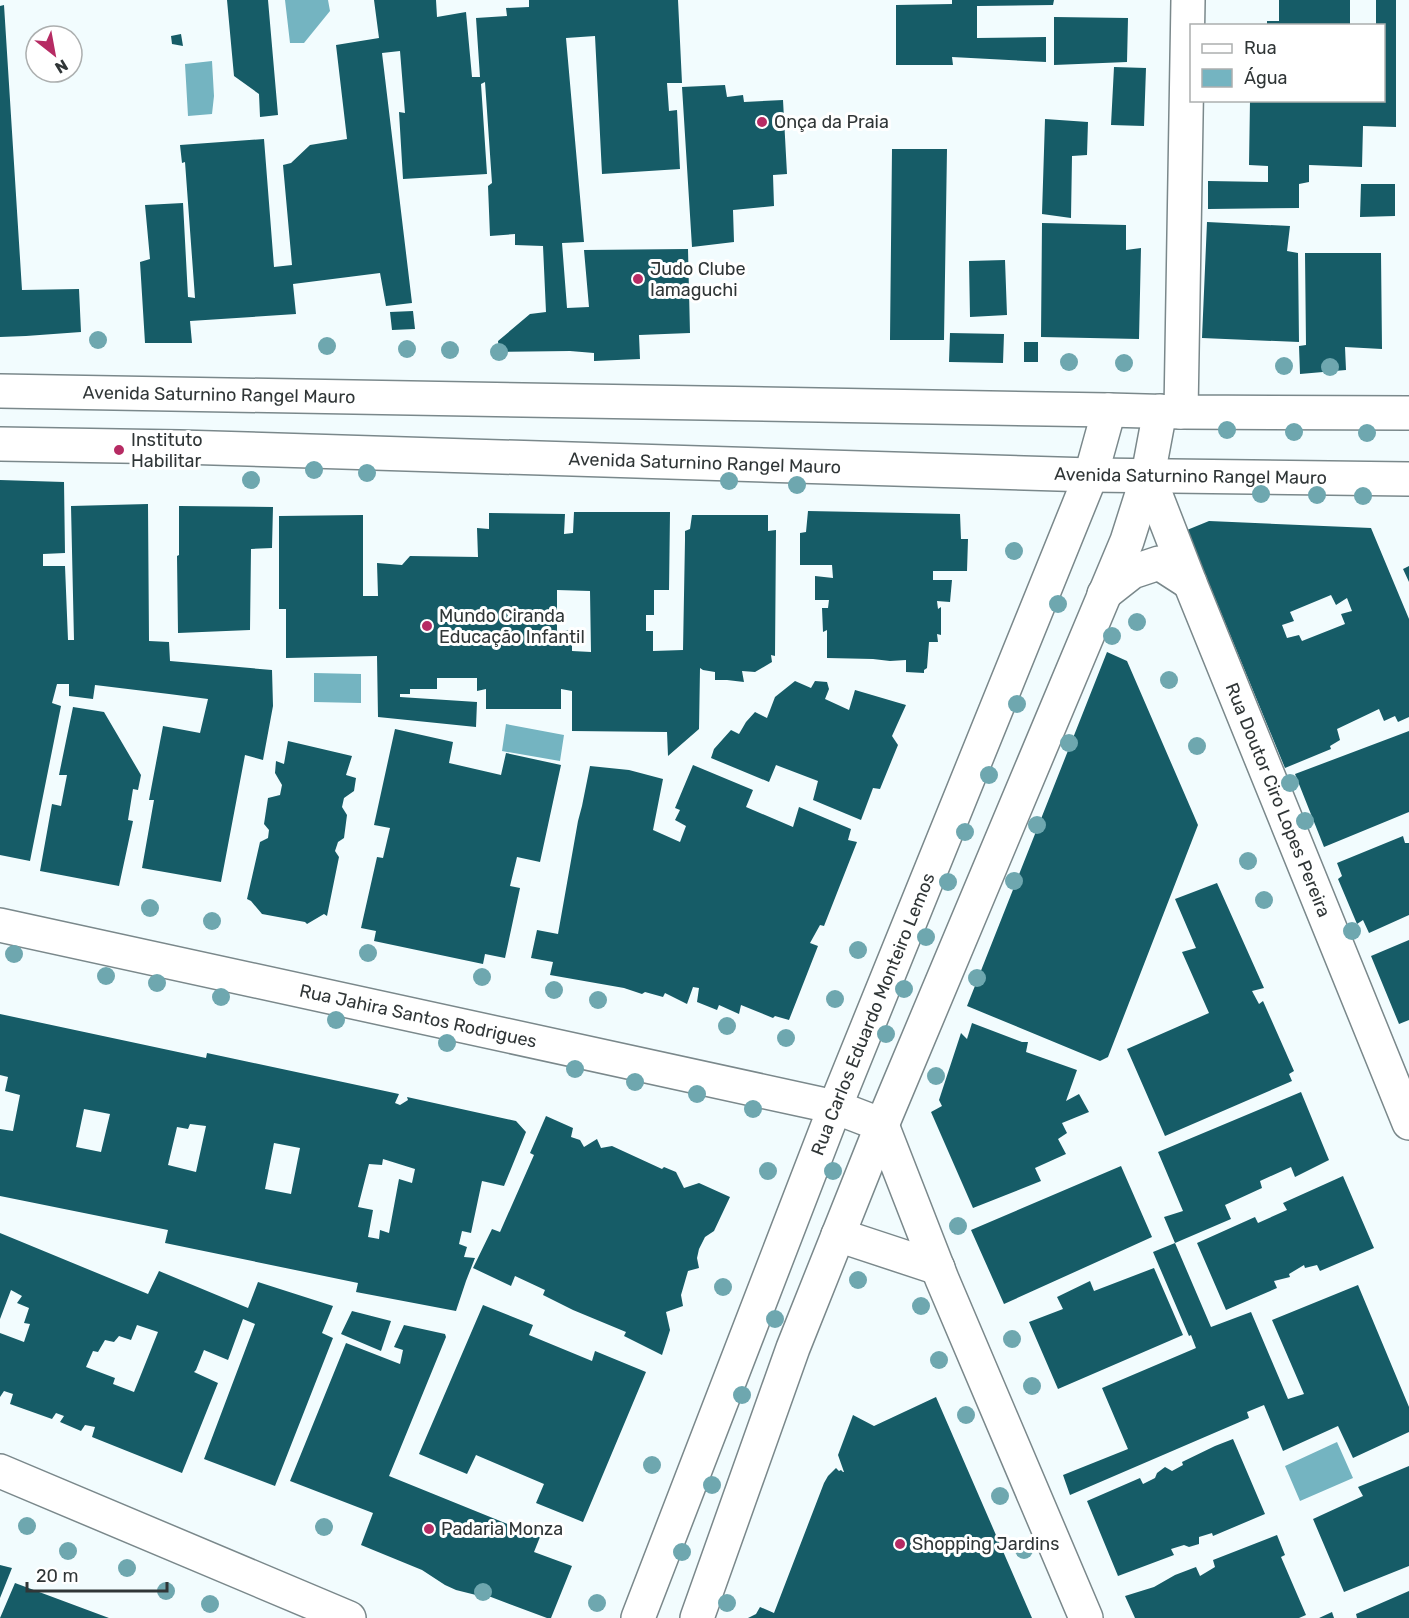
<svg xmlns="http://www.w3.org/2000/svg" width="1409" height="1618" font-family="Rubik,sans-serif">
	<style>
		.water { fill: #74b4c1 }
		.building { fill: #165c67; fill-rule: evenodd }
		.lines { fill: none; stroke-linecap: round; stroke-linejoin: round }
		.minor-casing { stroke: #7a888b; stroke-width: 36 }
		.minor { stroke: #fff; stroke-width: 33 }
		.tree { fill: #6ea7af }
		.poi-dot { fill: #b62b63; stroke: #fff; stroke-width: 2 }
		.labels { text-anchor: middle; stroke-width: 6; stroke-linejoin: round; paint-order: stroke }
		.poi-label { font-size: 18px; fill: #303637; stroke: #fff; text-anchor: start }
		.street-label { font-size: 18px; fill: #303637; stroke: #fff }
	</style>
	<rect width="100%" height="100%" fill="#f2fcfe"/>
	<path class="water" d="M285 0H328L330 11 304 43H290Z
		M212 61 214 96 212 114 188 116 185 64Z
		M314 673 361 674V703L314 702Z
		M506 724 564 735 560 761 502 751Z
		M1337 1442 1353 1478 1300 1501 1285 1466Z"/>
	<path class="building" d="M227 0H268L278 115 260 117 259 94 234 76Z
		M374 0H436L437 17 466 12 472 77H480L476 18 507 16 506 8 529 7V0H678L682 83H667L669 111 677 110 680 169 602 174 595 36 566 38 584 242 562 243 567 308 589 307 584 250 688 249 690 333 639 335 640 359 594 361V353L570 351 499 352 498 341 530 314 546 312 543 246 515 245V234L490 236 488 186 492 183 485 82 481 84 487 174 403 179 399 112 405 113 400 51 382 53 412 303 386 306 380 273 293 284 296 314 190 321 192 343H145L140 262 150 259 145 205 183 203 188 297 195 298 185 162 182 163 180 145 264 139 274 267 292 265 283 165 291 163 310 145 347 139 336 45 379 38Z
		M952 0H1054L1053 5 977 6V38L1046 37V62L952 57 953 65H896V5L952 4Z
		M1279 0H1350V26H1267V21H1279Z
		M1376 0H1396V127L1363 126 1362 167 1309 165V182L1299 184V208L1208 209V181L1268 182V166L1249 165 1250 100H1384V26H1376Z
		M4 5 22 290 79 289 81 332 26 336 0 337V6Z
		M1054 17 1128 18 1127 62 1054 65Z
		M181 34 183 46 172 44 171 36Z
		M1114 67 1146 68 1144 126 1111 125Z
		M725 85 727 97 743 95 744 102 783 100 787 174 773 175 774 206 733 210 734 242 692 247 682 87Z
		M1045 119 1088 122 1087 155 1072 156 1071 218 1042 214Z
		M892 149H947L944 340H890Z
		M1361 184H1395V216L1360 217Z
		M1207 222 1290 226 1287 251 1298 253 1299 342 1202 338Z
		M1042 223 1126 225V250L1141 248 1139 339 1041 337Z
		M1305 253H1381L1382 349 1345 347 1346 370 1300 374 1299 346 1306 345Z
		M1005 260 1007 315 970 317 969 261Z
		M413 311 415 329 392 330 390 312Z
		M950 333 1004 334 1003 363 949 362Z
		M1024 342H1038V362H1024Z
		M0 480 64 482 65 553 43 554V566H65L68 640H74L71 506 148 504 149 641 169 642 170 661 272 670 273 706 263 760 245 755 221 882 142 868 154 800H149L163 726 200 733 208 699 169 694 95 685 93 699 69 696V684H57L52 703 61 706 30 861 0 855Z
		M179 506 273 507 272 548 251 549 250 630 178 633 177 556 179 555Z
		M808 511 960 514 961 539H968L967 571H933V580H952L950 602 937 601 938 609 941 607V635L937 634 938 642H929L927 668 924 670V673L906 672V660L890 661 873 659 827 658V630L823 632 822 608H828L829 600H815V576L833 578 832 565H800V533L806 532Z
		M574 512H670L669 590H654V615H646V631H653V651L683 650 685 540V531L690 529 692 515H768V531L776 530 775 656 771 655 772 662 755 672 742 671 744 682 727 680H729H715V672L703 670 700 668 699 729 668 756 667 732 572 731V691L561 689V709H486V689L477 691V678H437V689H410V694H400V697L477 702 476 727 378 717 377 656 286 658V609H279V516L363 515V596H378L377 563 402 565 410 556 478 557 477 528 489 529V513L565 514 564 534 573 533ZM557 590 590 591 591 652 572 651V630L557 631Z
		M1209 521 1371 528 1409 619V717L1398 722 1395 716 1384 721 1379 709 1337 729 1340 740 1330 746 1331 749 1285 768 1187 530ZM1331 595 1336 605 1347 598 1352 611 1341 614 1345 624 1302 641 1299 635 1287 638 1282 625 1294 621 1290 612Z
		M1409 566V582L1403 569Z
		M1107 652 1127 661 1198 825 1108 1057 1100 1061 967 1006Z
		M795 681 811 688 815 681 827 682 829 689 825 699 849 710 855 690 906 705 892 736 898 745 880 789 873 788 861 820 813 800 818 781 776 765 769 782 711 758 714 749 731 730 739 734 746 722 755 712 767 718 775 697Z
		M73 707 104 712 141 775 138 790 133 789 128 820 133 821 119 886 40 871 52 804 61 806 67 775H59Z
		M395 729 453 742 449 763 501 775 506 753 561 765 540 862 517 857 510 886 520 888 505 958 485 954 483 964 374 941 376 931 361 928 377 857 383 858 390 828 374 825Z
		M1409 731V812L1324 847 1295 774Z
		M288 741 352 756 346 775 356 778 354 791 344 798 342 807 347 815 344 838 338 842 335 851 339 857 327 916 324 914 307 924 305 922 262 914 251 901 247 899 260 842 268 838 269 830 264 824 268 798 280 795 282 785 275 773 276 761 284 764Z
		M693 765 753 790 746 807 793 827 799 807 851 829 848 840 857 842 824 926 820 925 810 943 818 946 789 1020 775 1016 773 1018 741 1005 739 1014 719 1005 717 1010 697 1002 699 988 693 987 687 1004 665 993 663 997 645 992 642 994 624 988 550 975 553 962 531 958 537 930 558 934 578 821 582 806 590 766 629 770 663 779 653 830 680 842 686 826 675 820 680 810 675 808Z
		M1403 836 1405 843H1409V915L1369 933 1363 920 1357 924 1338 879 1342 876 1337 863Z
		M1217 883 1264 988 1252 991 1259 1004 1263 1001 1294 1071 1289 1074 1292 1081 1165 1136 1127 1049 1209 1013 1182 952 1196 948 1175 899Z
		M1409 940V1020L1399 1024 1371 956Z
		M0 1014 206 1058 207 1053 399 1094 395 1103 400 1105 408 1100 407 1097 516 1121 526 1132 504 1186 482 1181 471 1233 462 1231 459 1244 467 1247 464 1257 475 1258 466 1281 456 1311 356 1292 358 1283 165 1243 168 1230 0 1196V1129L13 1131 20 1095 5 1091 8 1077 0 1075ZM84 1109 110 1114 101 1152 76 1147ZM190 1124 206 1126 196 1172 168 1165 177 1127 188 1129ZM274 1143 300 1148 291 1194 265 1189ZM383 1159 415 1169 412 1183 399 1179 389 1233 380 1230 379 1239 368 1237 373 1210 358 1207 369 1164 382 1165Z
		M972 1023 1022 1042H1028L1026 1052 1077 1070 1066 1101 1079 1094 1089 1112 1062 1123 1067 1133 1058 1139 1066 1154 1035 1168 1041 1181 973 1208 931 1112 942 1106 939 1100 961 1033 967 1039Z
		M1301 1092 1329 1160 1295 1177 1291 1167 1260 1181 1262 1188 1225 1205 1231 1219 1175 1243 1164 1217 1183 1211 1158 1152Z
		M546 1116 573 1128 571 1137 580 1140 584 1147 597 1139 601 1148 612 1146 662 1169 664 1167 676 1172 684 1188 699 1183 730 1197 714 1231 705 1237 699 1249 697 1258 699 1268 688 1271 681 1295 683 1306 666 1312 670 1330 662 1355 624 1336 626 1332 573 1310 543 1295 545 1290 515 1276 511 1286 473 1268 492 1229 500 1232 534 1155 530 1153Z
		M1121 1166 1152 1237 1004 1304 971 1230Z
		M1343 1176 1374 1248 1320 1271 1317 1265 1305 1268 1304 1265 1289 1274 1290 1277 1274 1281 1277 1288 1226 1310 1197 1243 1255 1217 1258 1223 1287 1210 1283 1203Z
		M0 1233 148 1294 159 1271 248 1308 258 1282 333 1306 322 1333 333 1338 275 1486 204 1459 255 1324 243 1319 228 1360 204 1350 196 1370 194 1372 218 1383 182 1473 92 1437 95 1427 85 1425 81 1431 60 1422 64 1416 56 1413 52 1419 10 1404 13 1394 4 1391 0 1397V1333L24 1342 30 1324 24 1323 29 1308 17 1303 22 1296 11 1290 0 1319ZM137 1325 158 1332 134 1392 113 1384 115 1378 86 1367 93 1351 98 1352 105 1340 114 1342 119 1336 131 1340Z
		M1175 1243 1211 1327 1251 1312 1288 1399 1304 1394 1272 1320 1358 1285 1409 1407V1432L1353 1458 1338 1426 1283 1451 1264 1405 1247 1412 1249 1418 1070 1495 1063 1475 1128 1449 1102 1388 1196 1348 1191 1335 1189 1336 1153 1252Z
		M1154 1268 1183 1335 1058 1389 1029 1322 1063 1309 1057 1297 1090 1281 1094 1291Z
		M483 1305 533 1325 529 1335 592 1361 595 1351 646 1372 583 1522 536 1503 544 1484 476 1455 467 1474 419 1454Z
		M352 1311 391 1321 381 1351 341 1334Z
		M404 1325 445 1334 446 1337 389 1476 540 1537 534 1552 572 1566 551 1618H547L491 1597 480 1596 456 1590 445 1585 422 1570 361 1545 373 1513 290 1481 346 1343 400 1364 403 1350 394 1347Z
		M936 1397 1032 1618H748L756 1614 760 1607 774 1613 824 1483 828 1476 836 1468 839 1471 841 1470 843 1472H844L838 1455 853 1415 874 1426Z
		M1233 1439 1265 1514 1213 1536 1212 1533 1199 1537V1544L1189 1547 1184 1545 1171 1549 1174 1555 1118 1576 1087 1501 1140 1478 1143 1484 1155 1478 1157 1473 1165 1467 1172 1471 1183 1465 1182 1462 1215 1446Z
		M1409 1466V1566L1344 1592 1313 1519 1363 1496 1358 1487Z
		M1277 1535 1285 1555 1281 1557 1306 1615 1299 1618H1135L1125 1596 1154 1587 1175 1575 1196 1567 1200 1576 1215 1567 1213 1560Z
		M0 1565 12 1568 0 1598Z
		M15 1583 109 1618H0Z
		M1409 1591V1618H1357L1356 1614Z
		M1332 1612 1334 1618H1319Z"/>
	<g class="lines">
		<g class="minor-casing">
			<g id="minor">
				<path id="s1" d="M0 391 1109 410 1181 412 1409 413"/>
				<path d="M1181 412 1188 0"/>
				<path id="s2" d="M0 444 180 447 1091 475 1409 479"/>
				<path id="s3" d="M1148 475 1190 583 1409 1123"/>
				<path d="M1104 594 1132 572 1159 563 1190 583"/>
				<path id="s4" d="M0 925 835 1107 882 1125"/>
				<path d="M882 1125 942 1279 1086 1618"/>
				<path d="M838 1235 938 1268"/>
				<path d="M0 1471 349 1618"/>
				<path id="s5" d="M638 1618 835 1107 1091 475 1109 410"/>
				<path d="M697 1618 793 1348 882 1125 1127 541 1148 475 1160 411"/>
			</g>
		</g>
		<use href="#minor" class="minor"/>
	</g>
	<g class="tree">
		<circle cx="98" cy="340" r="9"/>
		<circle cx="327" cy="346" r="9"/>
		<circle cx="407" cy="349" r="9"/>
		<circle cx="450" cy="350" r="9"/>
		<circle cx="499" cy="352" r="9"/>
		<circle cx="1069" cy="362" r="9"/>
		<circle cx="1124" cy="363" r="9"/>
		<circle cx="1284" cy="366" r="9"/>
		<circle cx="1330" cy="367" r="9"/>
		<circle cx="1227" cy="430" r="9"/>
		<circle cx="1294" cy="432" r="9"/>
		<circle cx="1367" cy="433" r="9"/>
		<circle cx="314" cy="470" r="9"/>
		<circle cx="367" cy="473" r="9"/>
		<circle cx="251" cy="480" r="9"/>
		<circle cx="729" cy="481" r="9"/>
		<circle cx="797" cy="485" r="9"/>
		<circle cx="1261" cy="494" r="9"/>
		<circle cx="1317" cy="495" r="9"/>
		<circle cx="1363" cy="496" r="9"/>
		<circle cx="1014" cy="551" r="9"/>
		<circle cx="1058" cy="604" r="9"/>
		<circle cx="1137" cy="622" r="9"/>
		<circle cx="1112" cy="636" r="9"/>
		<circle cx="1169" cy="680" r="9"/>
		<circle cx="1017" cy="704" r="9"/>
		<circle cx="1069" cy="743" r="9"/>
		<circle cx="1197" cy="746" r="9"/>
		<circle cx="989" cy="775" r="9"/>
		<circle cx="1290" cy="783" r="9"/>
		<circle cx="1305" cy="821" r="9"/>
		<circle cx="1037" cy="825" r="9"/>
		<circle cx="965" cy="832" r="9"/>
		<circle cx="1248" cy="861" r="9"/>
		<circle cx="1014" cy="881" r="9"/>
		<circle cx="948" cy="882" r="9"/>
		<circle cx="1264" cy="900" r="9"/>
		<circle cx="150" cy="908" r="9"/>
		<circle cx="212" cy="921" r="9"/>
		<circle cx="1352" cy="931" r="9"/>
		<circle cx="926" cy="937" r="9"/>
		<circle cx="858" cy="950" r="9"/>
		<circle cx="368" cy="953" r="9"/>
		<circle cx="14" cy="954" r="9"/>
		<circle cx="106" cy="976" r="9"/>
		<circle cx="482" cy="977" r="9"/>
		<circle cx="977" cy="978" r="9"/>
		<circle cx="157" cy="983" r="9"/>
		<circle cx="904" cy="989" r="9"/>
		<circle cx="554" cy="990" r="9"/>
		<circle cx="221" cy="997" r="9"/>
		<circle cx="835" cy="999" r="9"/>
		<circle cx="598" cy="1000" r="9"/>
		<circle cx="336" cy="1020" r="9"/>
		<circle cx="727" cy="1026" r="9"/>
		<circle cx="886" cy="1034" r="9"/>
		<circle cx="786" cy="1038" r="9"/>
		<circle cx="447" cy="1043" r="9"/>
		<circle cx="575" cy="1069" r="9"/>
		<circle cx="936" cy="1076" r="9"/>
		<circle cx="635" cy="1082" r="9"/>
		<circle cx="697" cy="1094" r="9"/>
		<circle cx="753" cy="1109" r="9"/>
		<circle cx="768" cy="1171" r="9"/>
		<circle cx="833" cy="1171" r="9"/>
		<circle cx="958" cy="1226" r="9"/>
		<circle cx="858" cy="1280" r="9"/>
		<circle cx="723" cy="1287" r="9"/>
		<circle cx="921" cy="1306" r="9"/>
		<circle cx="775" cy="1319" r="9"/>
		<circle cx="1012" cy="1339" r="9"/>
		<circle cx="939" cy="1360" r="9"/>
		<circle cx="1032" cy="1386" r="9"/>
		<circle cx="742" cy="1395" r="9"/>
		<circle cx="966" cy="1415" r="9"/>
		<circle cx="652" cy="1465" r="9"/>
		<circle cx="712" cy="1485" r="9"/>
		<circle cx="1000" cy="1496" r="9"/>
		<circle cx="27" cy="1526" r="9"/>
		<circle cx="324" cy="1527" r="9"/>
		<circle cx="1024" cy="1550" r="9"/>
		<circle cx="68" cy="1551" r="9"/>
		<circle cx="682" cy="1552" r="9"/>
		<circle cx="127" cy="1568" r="9"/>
		<circle cx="166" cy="1591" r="9"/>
		<circle cx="483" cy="1592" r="9"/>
		<circle cx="597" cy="1603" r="9"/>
		<circle cx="727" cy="1603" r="9"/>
		<circle cx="210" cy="1604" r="9"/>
	</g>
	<g class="poi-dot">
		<circle cx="762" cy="122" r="6"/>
		<circle cx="638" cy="279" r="6"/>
		<circle cx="119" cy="450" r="6"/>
		<circle cx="427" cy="626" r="6"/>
		<circle cx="429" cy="1529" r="6"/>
		<circle cx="900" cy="1544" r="6"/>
	</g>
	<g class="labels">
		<g class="poi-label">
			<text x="774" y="128">Onça da Praia</text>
			<text x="650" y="275">Judo Clube<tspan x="650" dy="21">Iamaguchi</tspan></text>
			<text x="131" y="446">Instituto<tspan x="131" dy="21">Habilitar</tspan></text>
			<text x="439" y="622">Mundo Ciranda<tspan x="439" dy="21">Educação Infantil</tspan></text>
			<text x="441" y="1535">Padaria Monza</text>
			<text x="912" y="1550">Shopping Jardins</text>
		</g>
		<g class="street-label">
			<text dy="6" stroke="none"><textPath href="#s1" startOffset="219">Avenida Saturnino Rangel Mauro</textPath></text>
			<text dy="6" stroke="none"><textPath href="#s2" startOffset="705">Avenida Saturnino Rangel Mauro</textPath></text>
			<text dy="6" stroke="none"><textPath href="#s2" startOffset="1191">Avenida Saturnino Rangel Mauro</textPath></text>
			<text dy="6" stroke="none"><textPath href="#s3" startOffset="350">Rua Doutor Ciro Lopes Pereira</textPath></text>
			<text dy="6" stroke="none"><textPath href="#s5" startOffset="648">Rua Carlos Eduardo Monteiro Lemos</textPath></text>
			<text dy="6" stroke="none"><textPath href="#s4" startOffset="428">Rua Jahira Santos Rodrigues</textPath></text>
		</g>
	</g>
	<rect x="1190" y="24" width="195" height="78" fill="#ffffff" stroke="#acafaf" stroke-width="1.5"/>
	<rect x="1202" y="44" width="30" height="9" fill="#ffffff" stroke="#acafaf" stroke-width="1.5"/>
	<text x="1244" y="54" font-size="18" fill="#303637">Rua</text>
	<rect x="1202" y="69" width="30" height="18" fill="#74b4c1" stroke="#acafaf" stroke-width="1.5"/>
	<text x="1244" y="84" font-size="18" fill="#303637">Água</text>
	<g transform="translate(54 54) rotate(149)"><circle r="28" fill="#ffffff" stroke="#acafaf" stroke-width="1.5"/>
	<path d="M0-4.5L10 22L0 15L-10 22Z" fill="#b62b63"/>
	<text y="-9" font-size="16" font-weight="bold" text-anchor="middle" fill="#303637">N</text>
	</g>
	<path d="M27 1582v9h140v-9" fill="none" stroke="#303637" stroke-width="3"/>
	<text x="36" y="1582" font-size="18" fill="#303637" stroke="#ffffff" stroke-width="4.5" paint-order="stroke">20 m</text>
</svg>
